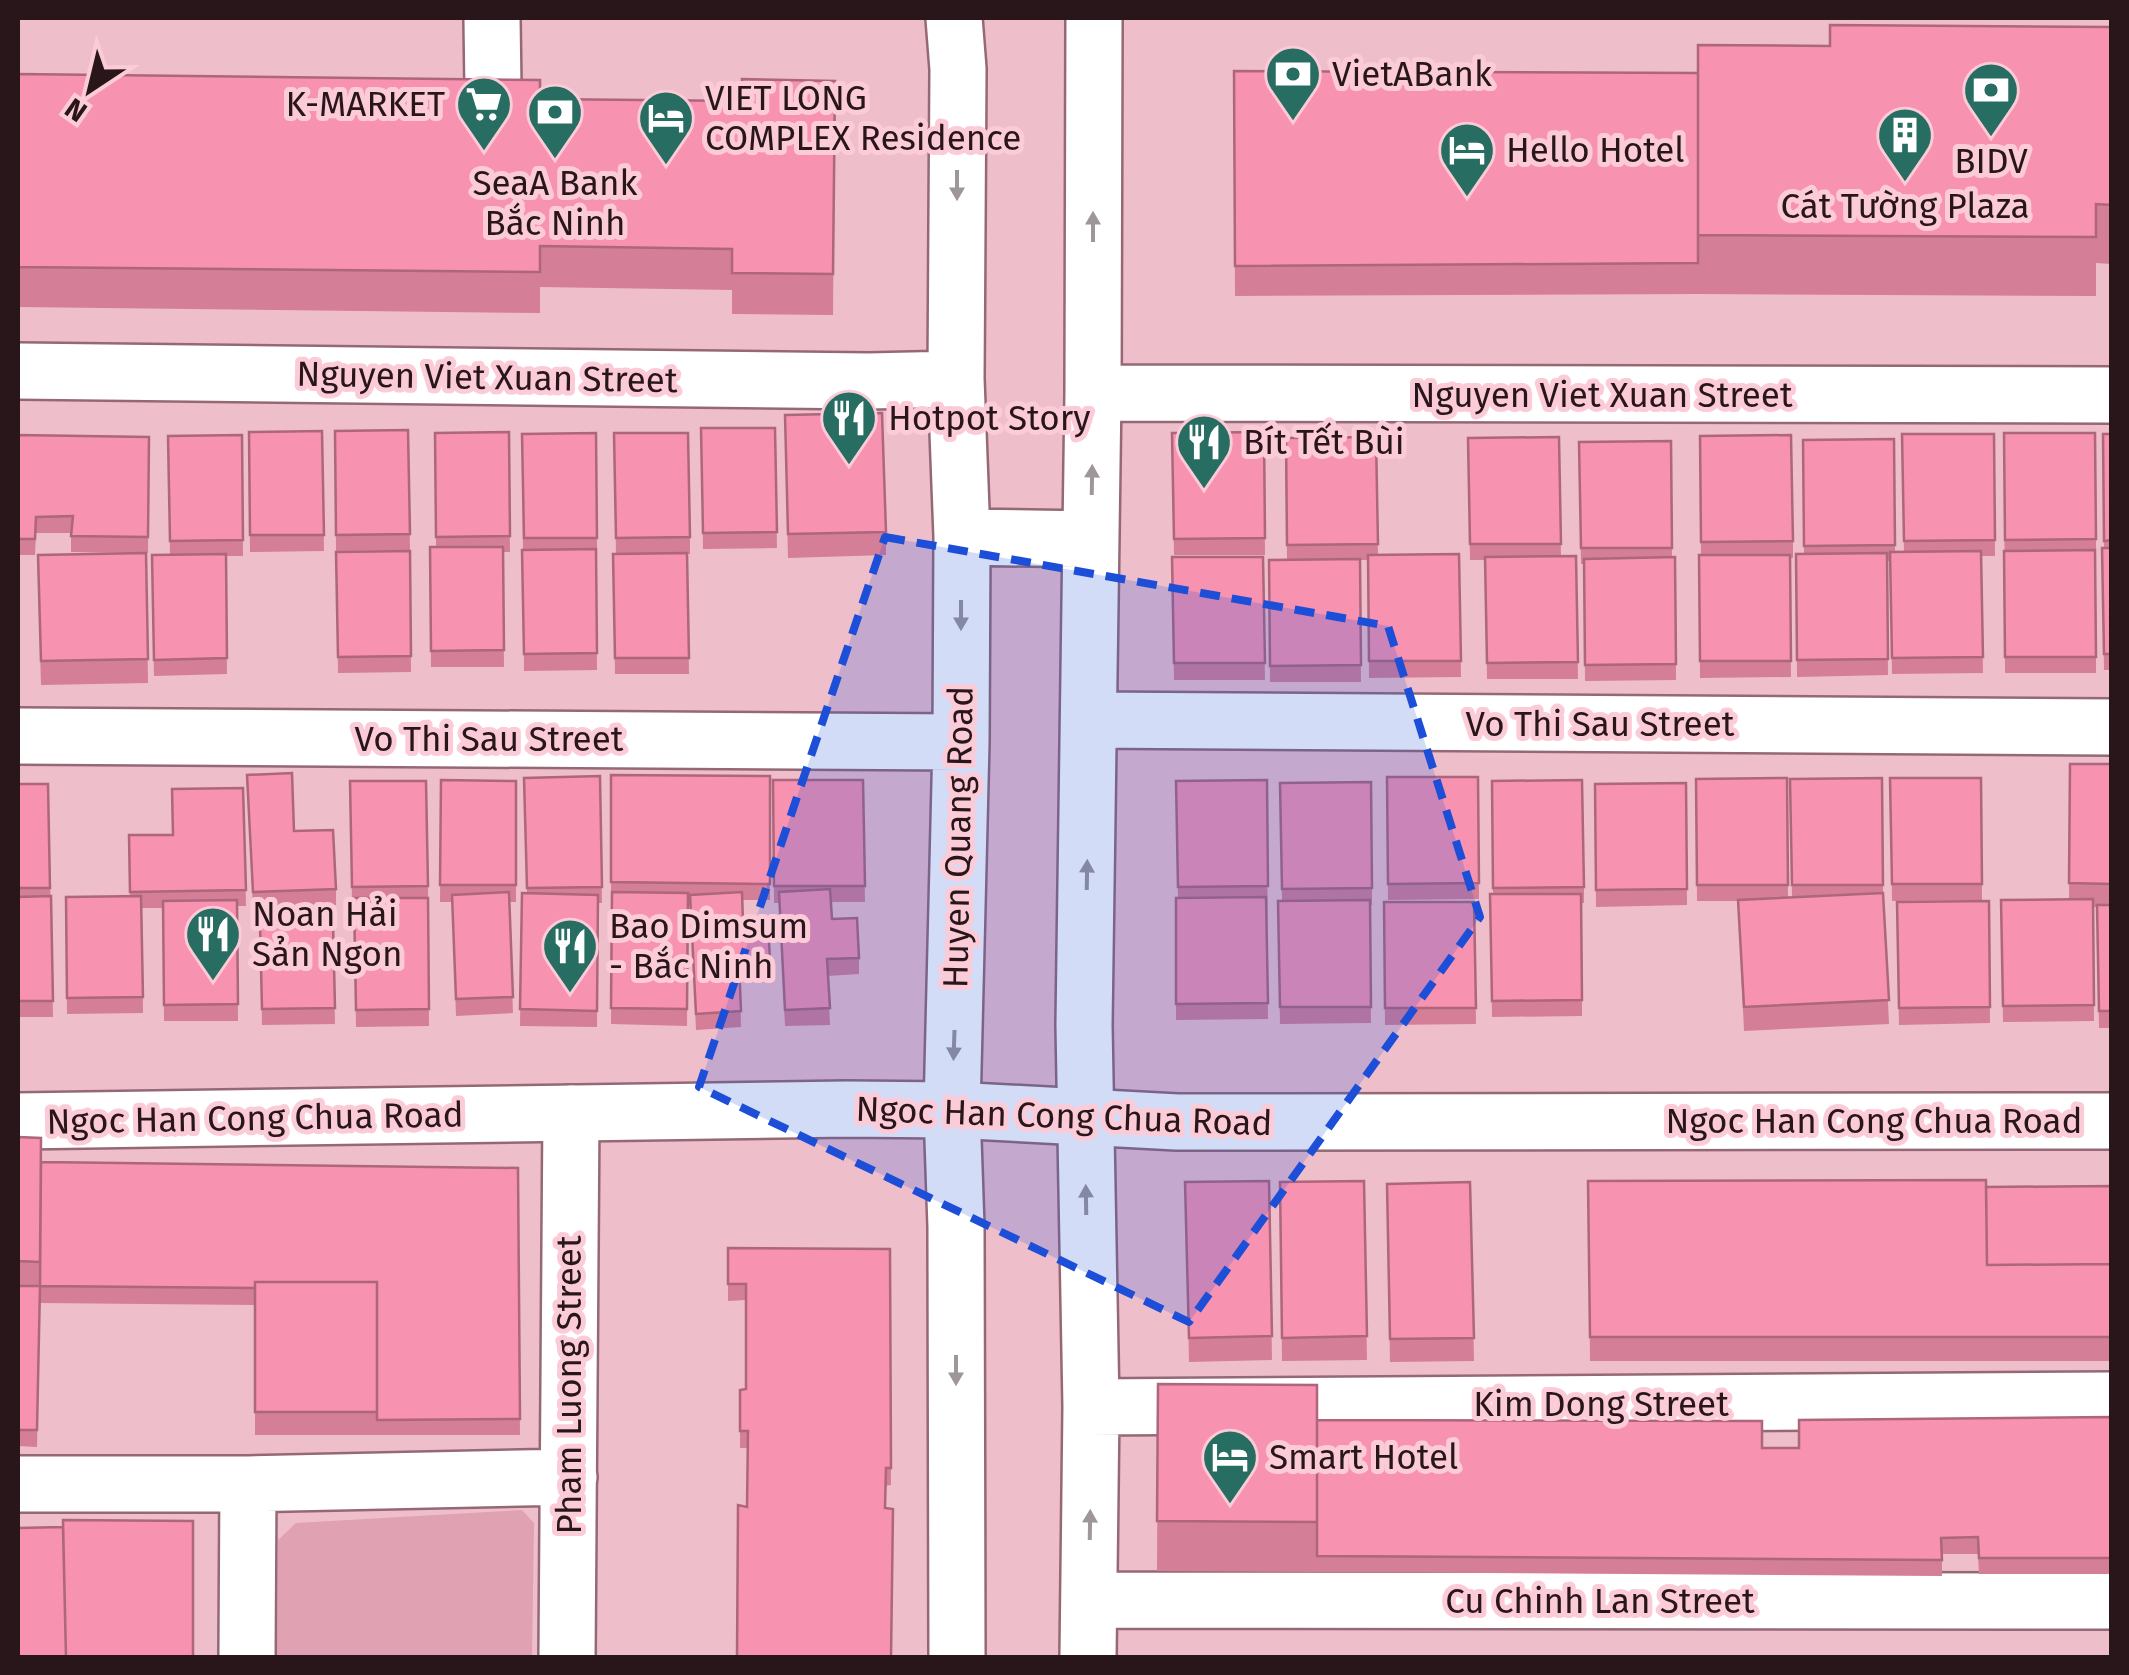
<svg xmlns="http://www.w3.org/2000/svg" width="2129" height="1675" font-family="'Fira Sans',sans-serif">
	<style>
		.green { fill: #e0a1b2 }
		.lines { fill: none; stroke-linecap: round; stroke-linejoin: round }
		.minor-casing { stroke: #946975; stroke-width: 60 }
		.major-casing { stroke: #946975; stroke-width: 60 }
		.minor { stroke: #fff; stroke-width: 55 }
		.major { stroke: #fff; stroke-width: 55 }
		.wall { fill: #d47e98 }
		.building { fill: #f792b1; stroke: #ad667c; stroke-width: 2.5 }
		.oneway { fill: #9e9698 }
		.marked { fill: #1d4ed8; fill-opacity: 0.2; stroke: #1d4ed8; stroke-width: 8; stroke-dasharray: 20 12; stroke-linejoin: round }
		.labels { text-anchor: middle; stroke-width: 10; stroke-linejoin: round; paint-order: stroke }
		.poi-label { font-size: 35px; fill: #28161b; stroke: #fccbd8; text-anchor: start }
		.street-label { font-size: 35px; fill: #28161b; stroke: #fccbd8 }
	</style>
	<rect width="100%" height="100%" fill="#efbecb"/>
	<path class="green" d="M522 1510 534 1523 532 1657H277L278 1540 296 1523Z"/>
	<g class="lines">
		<g class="minor-casing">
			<path id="minor" d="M492 18 493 89
				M954 18 958 69 956 379 962 537 961 742 952 1110 956 1227 957 1658
				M18 371 869 381 956 379
				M1093 393 2112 395
				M962 537 1090 539
				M1089 720 2112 727
				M18 736 961 742
				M1091 1407 2112 1400
				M18 1484H248L569 1477
				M1089 1600 2112 1601
				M247 1658 248 1484
				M567 1658 571 1113
				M1088 1658 1091 1407 1084 1025 1093 393 1094 18"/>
		</g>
		<g class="major-casing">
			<path id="major" d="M18 1121 847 1109 952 1110 1177 1122 2112 1121"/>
		</g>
		<use href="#minor" class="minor"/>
		<use href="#major" class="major"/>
	</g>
	<path class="wall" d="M2112 27V264L2096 263V296L1698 294 1235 296 1234 71 1698 73 1830 46Z
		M18 74 540 99 742 101 835 81 833 315 732 314V290L540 287V313L18 307Z
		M701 428H775L777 548 703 549Z
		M408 430 410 550 336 551 335 431Z
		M322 431 324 551 250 552 249 432Z
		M509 432 510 552H503L504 667H431L430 547H436L435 433Z
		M1264 432 1265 555H1174L1172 433Z
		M614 433 690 537V554H687L689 674H615L613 554H616Z
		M2004 433 2096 539V673H2005Z
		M522 434 597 538V554H596L597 670 524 671Z
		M1902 434H1994L1995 556H1981L1983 673 1892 674 1890 561H1887L1888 675 1797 677 1796 554H1804L1803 440 1894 439 1895 552H1904Z
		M2103 434H2112V670H2104L2102 564 2104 548Z
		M18 435 149 437 148 553H146L148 683 41 685 38 579 137 553 71 552V533H36L35 555H18Z
		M242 435 243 556H226L227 674 154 676 152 555H170L168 436Z
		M1700 436 1793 541V558H1790L1791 677 1700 678 1699 555H1701Z
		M1376 437 1378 555 1459 554 1461 677 1369 678 1368 560H1360L1361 682H1270L1269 560H1287L1286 438Z
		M1559 437 1561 556H1576L1578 679H1487L1485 560H1470L1468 438Z
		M785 439 886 532V555L788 558Z
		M1671 441 1672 557H1675L1676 680 1585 681 1584 564H1581L1579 442Z
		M410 551 411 672 338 673 336 552Z
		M1172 557H1263L1265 680H1174Z
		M2070 764H2112V1028H2099L2097 907H2093L2094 1021 2003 1022 2001 900 2069 899Z
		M247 775 336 889V905L253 909Z
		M611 775 770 776V900H742L743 922H768L770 977 740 979 741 1027 696 1030 690 899H688L687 1026 611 1024 612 898H611Z
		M600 776 602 903H598L597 1027 520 1026 522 893 527 894 524 778Z
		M1387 777H1478L1479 899 1388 900Z
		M1787 778 1788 898 1792 897 1790 779 1882 778 1883 893 1889 1024 1744 1031 1738 901H1697L1696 779Z
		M1890 778H1981L1982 900 1892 901Z
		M441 780 516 781V902H509L513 1013 456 1016 452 902H440Z
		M773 780H863L865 902H831L832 919 859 958V974L828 976 830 1025 785 1026 779 903H774Z
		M1267 780 1268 1019 1176 1020V898H1178L1176 781Z
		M350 781 428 886 429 1026 356 1027 354 904H352Z
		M1492 781 1584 887V903H1582V1016L1492 1017 1490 894H1493Z
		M1280 783 1372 888V905H1370L1371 1023 1280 1024 1278 901H1282Z
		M1686 783 1687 905 1596 907 1595 784Z
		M18 784H48L53 1017H18Z
		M243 788 246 906H237L238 1021H164L163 908H142L143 1013 67 1014 66 897 130 896 129 835H173Z
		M1989 901 1990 1023 1899 1025 1897 902Z
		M1384 902H1474L1476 1024 1385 1025Z
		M333 923 335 1024 262 1025 260 925Z
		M18 1137 41 1162 518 1168 520 1435H255V1305L40 1303 37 1447 18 1446Z
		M1269 1181 1272 1360 1189 1362 1185 1182Z
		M1364 1181 1367 1360 1282 1361 1280 1182Z
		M1588 1181 1986 1187 2112 1186V1361H1590Z
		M1470 1182 1474 1361 1390 1362 1387 1184Z
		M728 1248 890 1249 891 1485 747 1507 748 1448H740V1390L746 1389V1300L728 1301Z
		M1158 1384 1317 1420 1762 1448H1799L2112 1417V1574H1979L1978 1554H1942V1576L1157 1571Z"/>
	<path class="building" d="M1830 25 2112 27V205L2096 204V237L1698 235V45L1830 46Z
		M1234 71 1698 73V263L1235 266Z
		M18 74 540 80V99L742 101V79L835 81 833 274 732 273V249L540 246V272L18 267Z
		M882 413 886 532 788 534 785 415Z
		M701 428H775L777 532 703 533Z
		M408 430 410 534 336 535 335 431Z
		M322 431 324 535H250L249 432Z
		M509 432 510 536 436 537 435 433Z
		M1264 432 1265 538 1174 539 1172 433Z
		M596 433 597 538H524L522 434Z
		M614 433H688L690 537 616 538Z
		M2004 433H2095L2096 539 2005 540Z
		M1902 434H1994L1995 540 1904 541Z
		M2103 434H2112V540L2104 541Z
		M18 435 149 437 148 537 71 536 73 516 36 517 35 539H18Z
		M242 435 243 540 170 541 168 436Z
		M1791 435 1793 541 1701 542 1700 436Z
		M1376 437 1378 544 1287 545 1286 438Z
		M1559 437 1561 544H1470L1468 438Z
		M1894 439 1895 545 1804 546 1803 440Z
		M1671 441 1672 548H1581L1579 442Z
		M430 547H503L504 650 431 651Z
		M2102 548H2112V654H2104Z
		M596 549 597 653 524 654 522 550Z
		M2095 550 2096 657H2005L2004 551Z
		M410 551 411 656 338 657 336 552Z
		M1981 551 1983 657 1892 658 1890 552Z
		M146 553 148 659 41 661 38 555Z
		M687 553 689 658H615L613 554Z
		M1887 553 1888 659 1797 660 1796 554Z
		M226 554 227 658 154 660 152 555Z
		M1459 554 1461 661H1369L1368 555Z
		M1699 555H1790L1791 661H1700Z
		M1576 556 1578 662 1487 663 1485 557Z
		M1172 557H1263L1265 663H1174Z
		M1675 557 1676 664 1585 665 1584 559Z
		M1360 559 1361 665 1270 666 1269 560Z
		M2070 764H2112V884L2069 883Z
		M292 773 294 831 333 830 336 889 253 892 247 775Z
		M611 775 770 776V884L611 882Z
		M600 776 602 887 527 888 524 778Z
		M1387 777H1478L1479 883 1388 884Z
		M1787 778 1788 885H1697L1696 779Z
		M1882 778 1883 885H1792L1790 779Z
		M1890 778H1981L1982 884H1892Z
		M441 780 516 781V885H440Z
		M773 780H863L865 886H774Z
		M1267 780 1268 886 1178 887 1176 781Z
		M1582 780 1584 887 1493 888 1492 781Z
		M350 781H426L428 886 352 887Z
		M1371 782 1372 888 1282 889 1280 783Z
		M1686 783 1687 889 1596 890 1595 784Z
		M18 784H48L50 888H18Z
		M243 788 246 890 130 892 129 835H173L172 789Z
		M830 889 832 919 857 918 859 958 827 959 830 1008 785 1010 779 892Z
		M509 892 513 997 456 999 452 895Z
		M612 892 688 893 687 1009 611 1008Z
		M742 892 743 922H768L770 961 739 962 741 1011 696 1014 690 895Z
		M522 893 598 895 597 1011 520 1009Z
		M1883 893 1889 1000 1744 1007 1738 900Z
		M1490 894H1581L1582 1000 1492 1001Z
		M51 896 53 1001H18V897Z
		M141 896 143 997 67 998 66 897Z
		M1266 897 1268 1003 1176 1004V898Z
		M354 898H428L429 1009 356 1010Z
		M2093 899 2094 1005 2003 1006 2001 900Z
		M237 900 238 1004 164 1005 163 901Z
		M1370 900 1371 1007H1280L1278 901Z
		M1989 901 1990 1007 1899 1008 1897 902Z
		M1384 902H1474L1476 1008H1385Z
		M2097 905H2112V1011H2099Z
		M333 923 335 1008 262 1009 260 925Z
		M18 1137 41 1138 40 1262 18 1261Z
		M41 1162 518 1168 520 1419 377 1420V1282H255V1288L40 1286Z
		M1986 1180 1987 1265 2112 1264V1337H1590L1588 1181Z
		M1269 1181 1272 1336 1189 1338 1185 1182Z
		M1364 1181 1367 1336 1282 1338 1280 1182Z
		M1470 1182 1474 1338 1390 1339 1387 1184Z
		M2112 1186V1264L1987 1265 1986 1187Z
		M728 1248 890 1249 891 1468H886L885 1508 893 1509 891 1658H737L738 1505 747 1507 748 1431H740V1390L746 1389V1284H728Z
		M255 1282H377V1412H255Z
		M18 1286H40L37 1430H18Z
		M1158 1384 1317 1385V1522L1157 1521Z
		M2112 1417V1558H1979L1978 1537 1941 1538 1942 1560 1317 1556V1420L1762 1421V1448H1799V1420Z
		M63 1520 193 1521V1658H66Z
		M63 1527 66 1658H18V1528Z"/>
	<defs><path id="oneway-solid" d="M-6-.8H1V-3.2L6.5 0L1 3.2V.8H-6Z" transform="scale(2.5)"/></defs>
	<g class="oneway">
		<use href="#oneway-solid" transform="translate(957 185) rotate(90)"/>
		<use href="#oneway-solid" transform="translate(1093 227) rotate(-90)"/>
		<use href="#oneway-solid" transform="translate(1092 480) rotate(-89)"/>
		<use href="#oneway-solid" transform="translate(961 615) rotate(90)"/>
		<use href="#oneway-solid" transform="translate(1087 875) rotate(-89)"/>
		<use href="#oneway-solid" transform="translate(954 1045) rotate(92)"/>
		<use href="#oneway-solid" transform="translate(1086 1200) rotate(-91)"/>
		<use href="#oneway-solid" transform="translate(956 1370) rotate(90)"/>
		<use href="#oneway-solid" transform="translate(1090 1525) rotate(-89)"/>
	</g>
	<path class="marked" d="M885 537 1388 626 1480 917 1189 1322 699 1087Z"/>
	<defs>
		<g id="bank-pin" transform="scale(2.875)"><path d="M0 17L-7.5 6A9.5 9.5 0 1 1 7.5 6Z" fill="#276d62" stroke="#fccbd8"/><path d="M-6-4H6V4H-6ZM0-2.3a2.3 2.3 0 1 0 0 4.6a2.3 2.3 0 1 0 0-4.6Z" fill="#fff"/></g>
		<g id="supermarket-pin" transform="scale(2.875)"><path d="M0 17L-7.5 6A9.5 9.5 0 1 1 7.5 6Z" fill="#276d62" stroke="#fccbd8"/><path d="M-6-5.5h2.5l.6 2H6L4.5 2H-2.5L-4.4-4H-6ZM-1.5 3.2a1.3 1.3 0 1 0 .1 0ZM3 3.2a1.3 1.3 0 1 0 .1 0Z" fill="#fff"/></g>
		<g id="hotel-pin" transform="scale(2.875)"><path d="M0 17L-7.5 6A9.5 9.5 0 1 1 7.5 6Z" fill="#276d62" stroke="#fccbd8"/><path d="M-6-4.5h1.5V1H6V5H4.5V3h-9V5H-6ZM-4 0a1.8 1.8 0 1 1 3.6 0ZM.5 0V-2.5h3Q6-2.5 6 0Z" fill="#fff"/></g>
		<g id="building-pin" transform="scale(2.875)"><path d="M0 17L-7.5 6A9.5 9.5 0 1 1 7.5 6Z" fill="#276d62" stroke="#fccbd8"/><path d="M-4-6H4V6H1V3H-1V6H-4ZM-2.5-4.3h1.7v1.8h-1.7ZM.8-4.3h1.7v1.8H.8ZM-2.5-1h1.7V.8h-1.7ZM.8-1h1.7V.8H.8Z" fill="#fff"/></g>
		<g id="restaurant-pin" transform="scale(2.875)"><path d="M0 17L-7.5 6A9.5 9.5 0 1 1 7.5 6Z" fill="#276d62" stroke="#fccbd8"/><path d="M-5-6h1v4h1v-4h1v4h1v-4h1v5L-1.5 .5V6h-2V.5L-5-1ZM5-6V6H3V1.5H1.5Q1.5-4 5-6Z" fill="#fff"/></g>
	</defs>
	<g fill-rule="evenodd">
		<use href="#bank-pin" x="1293" y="74"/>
		<use href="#bank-pin" x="1991" y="90"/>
		<use href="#supermarket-pin" x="484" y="104"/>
		<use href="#bank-pin" x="555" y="112"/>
		<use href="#hotel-pin" x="666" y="118"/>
		<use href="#building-pin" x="1905" y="135"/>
		<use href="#hotel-pin" x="1467" y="150"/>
		<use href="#restaurant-pin" x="849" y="418"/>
		<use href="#restaurant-pin" x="1204" y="442"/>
		<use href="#restaurant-pin" x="213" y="934"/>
		<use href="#restaurant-pin" x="570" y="946"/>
		<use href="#hotel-pin" x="1230" y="1457"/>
	</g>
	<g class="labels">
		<g class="poi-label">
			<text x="1332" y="86">VietABank</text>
			<text x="705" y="110">VIET LONG<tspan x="705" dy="40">COMPLEX Residence</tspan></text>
			<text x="445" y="116" text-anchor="end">K-MARKET</text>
			<text x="1506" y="162">Hello Hotel</text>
			<text x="1991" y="173" text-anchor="middle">BIDV</text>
			<text x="555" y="195" text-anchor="middle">SeaA Bank<tspan x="555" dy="40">Bắc Ninh</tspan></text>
			<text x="1905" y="218" text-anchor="middle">Cát Tường Plaza</text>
			<text x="888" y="430">Hotpot Story</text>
			<text x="1243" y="454">Bít Tết Bùi</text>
			<text x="252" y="926">Noan Hải<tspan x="252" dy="40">Sản Ngon</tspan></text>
			<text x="609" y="938">Bao Dimsum<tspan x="609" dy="40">- Bắc Ninh</tspan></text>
			<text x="1269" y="1469">Smart Hotel</text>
		</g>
		<g class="street-label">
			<text transform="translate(487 377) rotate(1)" y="12">Nguyen Viet Xuan Street</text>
			<text x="1602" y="407">Nguyen Viet Xuan Street</text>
			<text x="1600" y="736">Vo Thi Sau Street</text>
			<text x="489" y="751">Vo Thi Sau Street</text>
			<text transform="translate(958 837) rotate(-89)" y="12">Huyen Quang Road</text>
			<text transform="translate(1064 1116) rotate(2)" y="12">Ngoc Han Cong Chua Road</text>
			<text transform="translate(255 1118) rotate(-1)" y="12">Ngoc Han Cong Chua Road</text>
			<text x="1874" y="1133">Ngoc Han Cong Chua Road</text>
			<text transform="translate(569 1385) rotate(-90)" y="12">Pham Luong Street</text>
			<text x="1601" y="1416">Kim Dong Street</text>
			<text x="1600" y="1613">Cu Chinh Lan Street</text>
		</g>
	</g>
	<rect width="2129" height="1675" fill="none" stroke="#28161b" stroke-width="40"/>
	<g transform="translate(90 90) rotate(215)" stroke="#fccbd8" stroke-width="8" paint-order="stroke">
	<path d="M0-8L18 38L0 25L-18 38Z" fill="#28161b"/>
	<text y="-15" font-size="28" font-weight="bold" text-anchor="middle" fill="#28161b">N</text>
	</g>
</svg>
